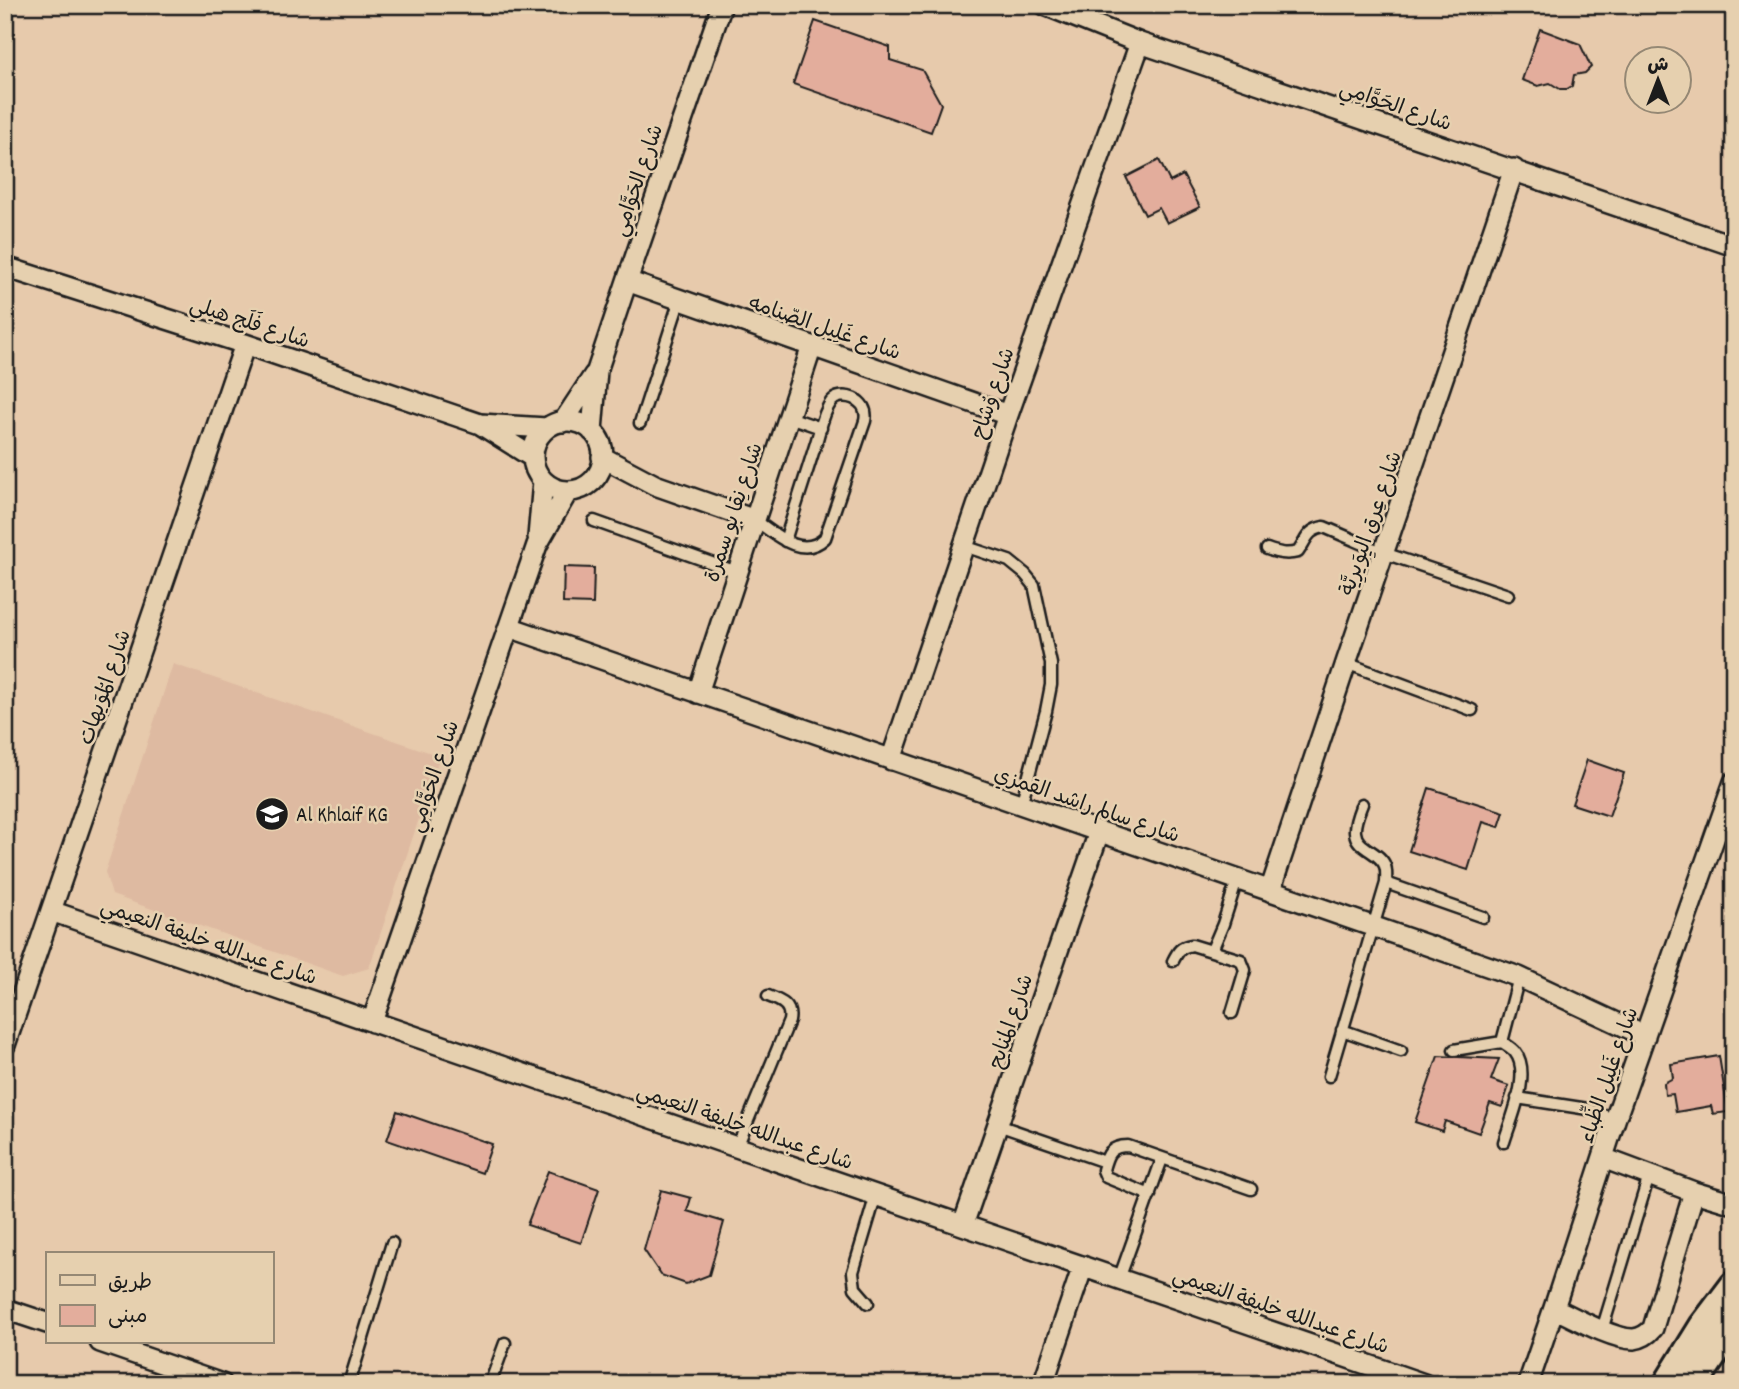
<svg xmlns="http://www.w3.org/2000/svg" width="1739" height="1389" font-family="Dekko,'Playpen Sans Arabic',sans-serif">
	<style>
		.built { fill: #debaa1 }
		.building { fill: #e3ad9c; stroke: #1c1c1c; stroke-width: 2 }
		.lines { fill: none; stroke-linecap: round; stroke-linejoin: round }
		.service-casing { stroke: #1c1c1c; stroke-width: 15 }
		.minor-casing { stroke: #1c1c1c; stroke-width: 24 }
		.secondary-casing { stroke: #1c1c1c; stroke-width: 32 }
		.service { stroke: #e6d0af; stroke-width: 10 }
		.minor { stroke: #e6d0af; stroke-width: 19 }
		.secondary { stroke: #e6d0af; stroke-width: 26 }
		.labels { text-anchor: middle; stroke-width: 5; stroke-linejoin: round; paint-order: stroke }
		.street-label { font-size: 21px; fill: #1c1c1c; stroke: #e6d0af }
		.poi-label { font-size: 21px; fill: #1c1c1c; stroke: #e6d0af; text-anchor: start }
	</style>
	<rect width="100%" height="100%" fill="#e7caac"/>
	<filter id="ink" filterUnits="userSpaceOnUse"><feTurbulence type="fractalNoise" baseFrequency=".0143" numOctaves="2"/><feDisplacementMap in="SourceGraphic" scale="14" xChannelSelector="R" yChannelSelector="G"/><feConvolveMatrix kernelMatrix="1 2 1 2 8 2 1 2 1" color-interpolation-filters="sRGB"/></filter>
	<g filter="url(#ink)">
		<path class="built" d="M173 664 440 756 369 968 343 976 112 895 105 872Z"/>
		<path class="building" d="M815 21 890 47V60L922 70 941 104 931 132 793 84Z
			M1540 29 1580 44 1591 67 1585 73 1574 75 1572 86 1567 89H1560L1550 83 1538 86 1522 80Z
			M1159 160 1170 182 1183 175 1200 207 1167 223 1159 208 1145 215 1126 177Z
			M564 567 594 568 593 604 563 603Z
			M1587 760 1624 773 1609 816 1572 804Z
			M1429 788 1504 812 1499 827 1483 822 1468 870 1409 851Z
			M1438 1056 1499 1059 1491 1080 1509 1086 1502 1107 1490 1103 1479 1133 1445 1121 1442 1131 1415 1122Z
			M1719 1056 1728 1112 1713 1114 1711 1106 1676 1112 1673 1094 1665 1095 1664 1083 1673 1078 1671 1064Z
			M397 1111 492 1144 482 1173 387 1140Z
			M548 1171 599 1189 581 1243 527 1225Z
			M661 1190 691 1198 687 1211 724 1222 709 1275 686 1284 661 1275 644 1250Z"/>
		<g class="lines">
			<g class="service-casing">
				<path id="service" d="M789 417 821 428
					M640 423 680 299
					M755 520C775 534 802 560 825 538L865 421C870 398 840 390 831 402 823 413 820 430 816 443 806 475 795 508 785 541
					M594 521 737 572
					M964 546 1009 561 1025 574 1034 585 1051 664V685L1046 711 1024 794 1020 804
					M1267 549C1278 553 1286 555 1298 552 1307 539 1307 530 1324 527L1384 553 1508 595
					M1346 663 1472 710
					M1386 883 1483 917
					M1212 950 1223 924 1237 880
					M1173 961C1178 951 1180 947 1192 945L1241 960 1245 970 1232 1013
					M1342 1030 1401 1051
					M1502 1042 1519 977
					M1454 1050 1502 1042C1506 1045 1512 1048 1515 1052 1532 1073 1511 1119 1504 1142
					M1329 1076 1386 883C1386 877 1387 871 1385 866 1380 851 1356 849 1355 832 1354 823 1359 812 1362 804
					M1517 1098 1588 1109 1615 1120
					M998 1125 1105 1162
					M737 1147 789 1021C792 1005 781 1001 768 996
					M1150 1195 1106 1177 1103 1170C1107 1154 1110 1146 1128 1146L1251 1189
					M1119 1279 1162 1159
					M868 1303 855 1288 853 1272 876 1195
					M1602 1330 1649 1176
					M349 1384 392 1243
					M490 1384 505 1343"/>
			</g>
			<g class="minor-casing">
				<path id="minor" d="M1045 5 1140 43 1734 246
					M5 267 245 344 480 424 532 457
					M627 281 1008 415
					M533 456a35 35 0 1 1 70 0a35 35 0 1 1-70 0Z
					M563 422 594 375
					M481 424 547 428
					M592 431 597 371 627 281 722 5
					M602 457 655 485 755 520
					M538 537 543 481
					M509 627 1519 977 1645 1036
					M698 693 812 346
					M891 760 1008 415 1140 43
					M1270 891 1346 663 1514 169
					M51 911 1424 1384
					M372 1022 537 545 568 491
					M5 1045 245 344
					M1603 1158 1694 1192 1734 1204
					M963 1225 1099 832
					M1554 1308C1573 1317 1614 1340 1634 1339 1642 1338 1648 1334 1653 1328L1694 1192
					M5 1309 47 1323
					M100 1342 222 1384
					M1043 1384 1083 1266
					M1528 1384 1554 1308 1615 1120 1734 782"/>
			</g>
			<g class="secondary-casing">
				<path id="secondary" d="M1667 1384 1703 1326 1734 1285
					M1694 1384 1734 1325"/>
			</g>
			<use href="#service" class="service"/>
			<use href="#minor" class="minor"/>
			<use href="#secondary" class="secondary"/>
		</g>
	</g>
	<defs>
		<g id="school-disc" transform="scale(1.75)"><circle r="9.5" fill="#1c1c1c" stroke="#e6d0af"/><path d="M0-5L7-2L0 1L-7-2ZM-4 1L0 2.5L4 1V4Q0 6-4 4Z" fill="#fff"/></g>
	</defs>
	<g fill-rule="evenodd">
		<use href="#school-disc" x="272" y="814"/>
	</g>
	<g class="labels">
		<g class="street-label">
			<text transform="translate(1396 105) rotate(19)" y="7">شارع الحَوَّامِي</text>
			<text transform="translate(637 180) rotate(-71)" y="7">شارع الحَوَّامِي</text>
			<text transform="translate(250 322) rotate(18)" y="7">شارع فَلَج هيلي</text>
			<text transform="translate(825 327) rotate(19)" y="7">شارع غَلِيل الصّنامه</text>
			<text transform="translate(992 393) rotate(-71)" y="7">شارع وُشاح</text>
			<text transform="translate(733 512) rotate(-72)" y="7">شارع نِقا بو سمرة</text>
			<text transform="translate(1370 523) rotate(-71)" y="7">شارع عِرق اليِوَيرِيَّة</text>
			<text transform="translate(104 687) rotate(-71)" y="7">شارع المُوَيهات</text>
			<text transform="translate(433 776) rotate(-71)" y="7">شارع الحَوَّامِي</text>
			<text transform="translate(1087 804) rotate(19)" y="7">شارع سالم راشد القمزي</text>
			<text transform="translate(209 941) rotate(19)" y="7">شارع عبدالله خليفة النعيمي</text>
			<text transform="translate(1010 1021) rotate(-71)" y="7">شارع المنايح</text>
			<text transform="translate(1608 1075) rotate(-71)" y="7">شارع غَلِيل الظِّباء</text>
			<text transform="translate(745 1126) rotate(19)" y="7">شارع عبدالله خليفة النعيمي</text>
			<text transform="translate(1281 1310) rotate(19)" y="7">شارع عبدالله خليفة النعيمي</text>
		</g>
		<g class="poi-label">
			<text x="296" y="821">Al Khlaif KG</text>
		</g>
	</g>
	<rect width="1739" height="1389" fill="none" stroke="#e6d0af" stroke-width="28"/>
	<rect x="14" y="14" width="1711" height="1361" fill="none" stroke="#1c1c1c" stroke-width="2.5" filter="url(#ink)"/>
	<rect x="46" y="1252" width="228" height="91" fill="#e6d0af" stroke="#958874" stroke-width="2"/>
	<rect x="60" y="1275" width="35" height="10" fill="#e6d0af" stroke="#958874" stroke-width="2"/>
	<text x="108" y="1288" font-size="21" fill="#1c1c1c">طريق</text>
	<rect x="60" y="1305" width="35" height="21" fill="#e3ad9c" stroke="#958874" stroke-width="2"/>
	<text x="108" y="1322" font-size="21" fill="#1c1c1c">مبنى</text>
	<g transform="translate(1658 80)"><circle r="33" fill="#e6d0af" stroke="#958874" stroke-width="2"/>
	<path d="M0-5L12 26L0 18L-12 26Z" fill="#1c1c1c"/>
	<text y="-10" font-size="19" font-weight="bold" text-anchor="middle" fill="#1c1c1c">ش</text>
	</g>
</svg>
